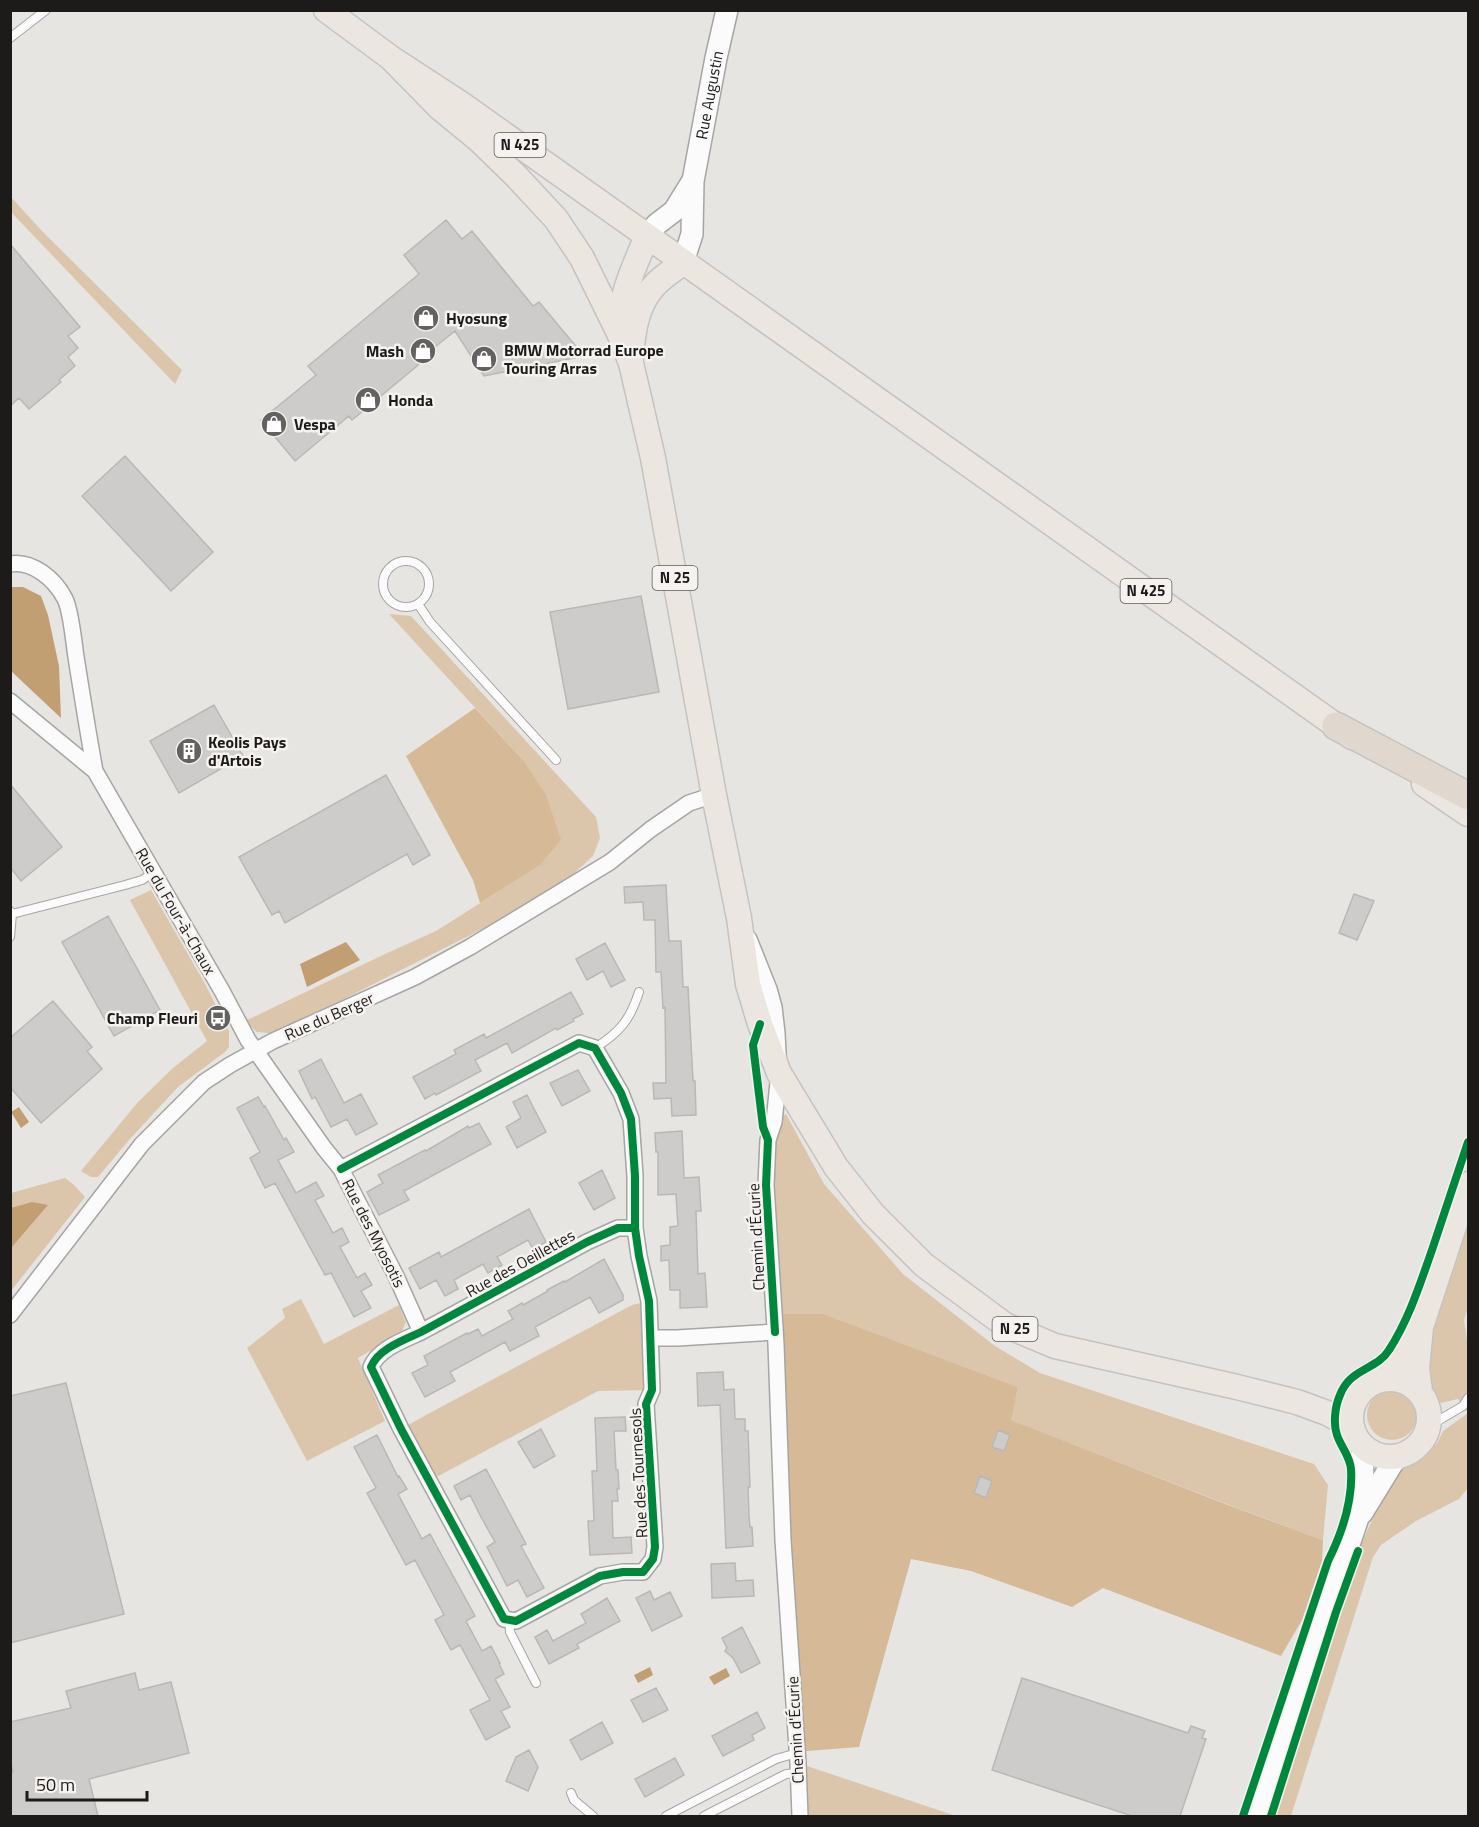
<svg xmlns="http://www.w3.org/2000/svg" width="1479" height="1827" font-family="'Titillium Web',sans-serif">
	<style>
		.green { fill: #dbc6ac }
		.forest { fill: #d6ba97 }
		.water { fill: #c29f73 }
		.building { fill: #cdccca; stroke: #b9b8b6; stroke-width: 1.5 }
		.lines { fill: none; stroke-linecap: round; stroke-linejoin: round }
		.lane-casing { stroke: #a6a5a3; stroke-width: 10 }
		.street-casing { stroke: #a6a5a3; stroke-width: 18 }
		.secondary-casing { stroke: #a6a5a3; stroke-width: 24 }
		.primary-casing { stroke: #c4c3c2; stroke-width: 27 }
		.highway-casing { stroke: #c4c3c2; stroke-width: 30 }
		.lane { stroke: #fbfbfb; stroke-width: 8 }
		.street { stroke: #fbfbfb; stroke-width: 15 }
		.secondary { stroke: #fbfbfb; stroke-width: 21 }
		.primary { stroke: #ebe6df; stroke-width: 24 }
		.highway { stroke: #e0d8ce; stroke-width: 27 }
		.cycleway-casing { stroke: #f5f2ef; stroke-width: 11 }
		.cycleway { stroke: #00873e; stroke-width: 8 }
		.labels { text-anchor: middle; stroke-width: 5; stroke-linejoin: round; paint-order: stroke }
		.shield { fill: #f5f2ef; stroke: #5d5c5a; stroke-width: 1.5 }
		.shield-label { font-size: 15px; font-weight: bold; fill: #1c1b1a }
		.street-label { font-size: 16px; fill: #1c1b1a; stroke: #f5f2ef }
		.poi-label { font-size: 16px; font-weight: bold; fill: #1c1b1a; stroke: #f5f2ef; text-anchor: start }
	</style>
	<rect width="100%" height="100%" fill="#e7e5e2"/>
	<path class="green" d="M10 196 42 231 182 370 175 384 11 212Z
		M389 614 411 616 596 817 600 838 593 856 569 878 500 920 340 1001 269 1033 257 1032 245 1021 385 954 436 931 539 866 523 760Z
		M151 890 204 982 229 1031V1047L225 1052 178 1087 129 1140 98 1177H91L81 1171 138 1102 173 1068 207 1041 130 900Z
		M786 1114 824 1184 903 1274 995 1346 1040 1373 1314 1464 1328 1485 1323 1540 1237 1508 1010 1420 1018 1387 824 1314H774L766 1185 774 1122Z
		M65 1178 74 1185 85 1197 11 1291V1193Z
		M1468 1224V1307L1464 1320 1468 1346V1412L1458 1399 1441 1403 1435 1394 1427 1371 1428 1357 1441 1300 1457 1261Z
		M301 1299 324 1344 399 1305 406 1322 401 1333 358 1358 385 1421 307 1461 247 1348 285 1318 282 1309Z
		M649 1301 652 1390 598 1391 429 1481 401 1429 426 1415 632 1305Z
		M1367 1415a25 25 0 1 1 50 0a25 25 0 1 1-50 0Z
		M1468 1413V1488L1459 1499 1416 1521 1381 1545 1373 1557 1291 1816H1271L1336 1612 1358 1551 1392 1476 1405 1466 1424 1458 1437 1443 1443 1431Z
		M798 1763 956 1816H800Z"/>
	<path class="forest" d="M475 708 523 760 546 795 561 840 539 866 480 903 473 880 406 756Z
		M774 1314H824L1018 1387 1011 1420 1228 1505 1323 1540 1322 1561 1302 1620 1281 1656 1103 1588 1072 1607 971 1571 911 1559 859 1747 807 1751 797 1753Z"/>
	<path class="water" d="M10 587H23L41 596 48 615 59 666 61 718 11 671Z
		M346 942 360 960 307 987 300 964Z
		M19 1107 29 1122 21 1128 11 1112Z
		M32 1202 48 1205 11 1248V1208Z
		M650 1667 653 1675 638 1683 634 1675Z
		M726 1668 730 1676 714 1685 709 1677Z"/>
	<path class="building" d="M446 220 462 239 472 231 533 306 539 302 584 356 484 376 455 331 425 355 417 366 352 420 349 416 295 461 261 420 316 375 308 366 419 274 404 255Z
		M10 244 80 327 68 336 78 348 68 357 75 366 59 380 61 382 29 409 19 398 10 406Z
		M125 456 213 552 171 591 82 496Z
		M641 596 659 692 568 709 550 612Z
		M214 705 243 756 179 793 150 741Z
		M386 775 430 855 413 865 407 854 285 923 279 911 272 915 239 857Z
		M10 784 62 847 21 881 10 867Z
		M666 885 669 941H681L683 987H688L693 1081H695L696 1115 672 1116 671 1098 654 1099 653 1083H666L665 1007 663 1008 661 972H656L655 920H644L643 902 625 903 624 887Z
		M1354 894 1374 901 1357 940 1339 933Z
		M108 916 160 1010 114 1036 62 942Z
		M605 943 625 980 611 987 603 971 587 980 576 959Z
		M571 992 583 1014 573 1019 574 1021 557 1030 556 1028 512 1053 507 1043 475 1060 481 1071 436 1095 435 1093 425 1099 413 1077 456 1054 454 1050 484 1034 486 1038Z
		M53 1001 92 1047 87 1051 102 1069 41 1123 10 1087V1038Z
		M321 1059 344 1103 361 1094 377 1124 356 1135 347 1119 331 1127 315 1097 312 1099 299 1071Z
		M578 1070 590 1091 562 1106 550 1083Z
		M527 1095 546 1132 517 1148 506 1127 521 1118 513 1102Z
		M258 1097 264 1107 265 1106 284 1140 286 1138 294 1152 278 1160 296 1193 316 1182 324 1196 315 1200 333 1233 342 1228 349 1242 340 1247 357 1278 365 1273 372 1285 361 1291 371 1308 354 1317 331 1273 325 1275 275 1183 265 1188 250 1158 260 1152 237 1108Z
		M479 1123 491 1144 404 1191 409 1200 379 1215 367 1192 383 1183 378 1175 425 1150 426 1151 468 1126 469 1128Z
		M682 1131 684 1178 699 1177 701 1211H696L698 1274 705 1273 707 1307 680 1308V1290H670L669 1260 661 1261V1246L670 1245V1227L678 1226 676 1194 658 1195V1152H656L655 1133Z
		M602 1170 615 1198 594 1210 579 1183Z
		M529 1209 546 1242 533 1249 528 1240 497 1257 502 1265 488 1273 483 1264 454 1280 458 1289 445 1296 436 1280 420 1289 409 1268 439 1252 441 1257Z
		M604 1259 623 1295V1300L599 1313 590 1297 535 1327 539 1336 510 1351 505 1342 450 1372 455 1381 425 1397 412 1373 428 1365 424 1356 467 1333 468 1334 478 1329 482 1336 513 1319 508 1311 522 1303 523 1305 548 1291 547 1290 564 1281 565 1282Z
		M723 1372 724 1390 734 1389 735 1419H745V1431H748L750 1487H748L749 1516 750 1527H752L753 1546 726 1548 720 1405 698 1406 697 1373Z
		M66 1383 124 1614 10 1643V1396Z
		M625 1417 626 1431H614L616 1470H618L619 1489H617L618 1501H612L613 1538 631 1537 632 1553 590 1555 588 1521H594L592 1471H597L595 1418Z
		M541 1429 555 1456 534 1468 518 1442Z
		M998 1430 1010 1435 1004 1451 992 1447Z
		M377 1435 398 1477 399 1476 407 1489 398 1494 422 1539 430 1534 475 1616 466 1621 482 1651 491 1646 500 1663 499 1664 504 1674 495 1679 510 1707 501 1711 510 1727 486 1740 470 1710 490 1700 460 1645 451 1650 435 1620 444 1615 415 1560 406 1565 367 1493 376 1488 354 1447Z
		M486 1469 526 1544 521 1546 544 1588 527 1597 518 1580 507 1586 487 1547 495 1542 481 1517 470 1495 461 1500 454 1486Z
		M980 1476 992 1481 986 1498 974 1493Z
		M735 1563 736 1581 753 1580 754 1596 712 1598 711 1564Z
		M650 1591 654 1600 670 1592 682 1616 652 1631 636 1598Z
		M607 1598 620 1621 577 1644 579 1648 549 1664 535 1637 547 1630 553 1641 586 1623 581 1614Z
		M742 1627 760 1663 741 1673 733 1658 725 1651 727 1648 722 1638Z
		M135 1673 139 1690 171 1682 189 1753 89 1779 98 1816H10V1772H13L10 1760V1722L71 1708 66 1691Z
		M1022 1678 1188 1733 1191 1726 1205 1731 1202 1738 1206 1739 1180 1816H1132L992 1770Z
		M656 1688 668 1710 643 1722 631 1700Z
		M757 1712 765 1728 752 1735 754 1740 723 1756 712 1736Z
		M602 1722 613 1743 581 1760 570 1740Z
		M529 1750 538 1767 528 1791 506 1781 516 1757Z
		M675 1758 684 1775 645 1797 635 1779Z"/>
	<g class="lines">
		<g class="lane-casing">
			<path id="lane" d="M10 38 46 10
				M383 584a23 23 0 1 1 46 0a23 23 0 1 1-46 0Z
				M418 604 430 622 556 760
				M10 911 12 914 10 937
				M12 914 125 885 142 880 153 873
				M595 1048C620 1032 630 1020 639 992
				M1429 1426 1463 1406 1468 1398
				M509 1620 510 1632 536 1683
				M571 1793 574 1800 593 1816
				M666 1816 776 1759 797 1753
				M704 1816 786 1774 798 1773"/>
		</g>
		<g class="street-casing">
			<path id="street" d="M10 564C32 560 55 579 65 599 71 610 74 644 76 657 82 695 88 733 95 771L222 991 248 1040 324 1148 341 1169 396 1276 421 1332
				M10 701 95 771
				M749 939 769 989 774 1007 777 1033 779 1073 774 1122 768 1140 766 1185 776 1344 783 1540 798 1763 800 1816
				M341 1169 579 1043 595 1048 621 1093 631 1119 635 1176V1228L639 1256 649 1301 652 1390 646 1404 655 1547 653 1559 643 1572H623L600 1576 516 1621 504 1619 401 1429 371 1367C378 1349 404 1340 421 1332L587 1242 618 1228H635
				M10 1315 142 1144 204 1082 230 1065 273 1041 415 977 470 947 610 862 651 829 689 803 714 795
				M651 1338H677L775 1332"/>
		</g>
		<g class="secondary-casing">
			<g id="secondary">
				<path d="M647 236 657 224 674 211 692 182"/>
				<path id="s1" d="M683 262 692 234 693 181 716 58 727 10"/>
				<path d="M1362 1513 1397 1456"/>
				<path d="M1257 1816 1357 1521 1363 1480 1362 1445"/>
			</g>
		</g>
		<g class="primary-casing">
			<path id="primary" d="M326 10 391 58 460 103 1352 737
				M391 58 440 108 479 140 517 177 556 219 582 258 619 333 631 363 653 458 714 795 739 918 748 984 760 1024 779 1073 836 1167 873 1214 924 1265 1005 1325 1055 1346 1237 1387 1297 1402 1327 1413 1352 1427
				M619 333C619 298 634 267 647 236
				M631 357C633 332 636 306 654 286 662 277 674 270 683 262
				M1424 784 1468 814
				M1351 1418a39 39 0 1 1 78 0a39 39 0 1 1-78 0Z
				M1379 1380 1394 1367 1420 1329
				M1420 1391 1417 1368 1421 1327 1468 1184"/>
		</g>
		<g class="highway-casing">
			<path id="highway" d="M1336 726 1468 796"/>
		</g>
		<use href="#lane" class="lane"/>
		<use href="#street" class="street"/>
		<use href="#secondary" class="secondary"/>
		<use href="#primary" class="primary"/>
		<use href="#highway" class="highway"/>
		<g class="cycleway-casing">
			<path id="cycleway" d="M760 1024 753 1045 763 1127 768 1140 766 1185 775 1332
				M341 1169 579 1043 595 1048 621 1093 631 1119 635 1176V1228L639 1256 649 1301 652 1390 646 1404 655 1547 653 1559 643 1572H623L600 1576 516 1621 504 1619 401 1429 371 1367C378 1349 404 1340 421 1332L587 1242 618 1228H635
				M1243 1816 1328 1561C1342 1533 1353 1501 1351 1469 1350 1456 1341 1447 1337 1435 1333 1424 1335 1406 1340 1395 1350 1368 1377 1370 1389 1350 1409 1319 1420 1284 1432 1250 1444 1214 1456 1178 1468 1142
				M1271 1816 1336 1612 1358 1551"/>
		</g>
		<use href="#cycleway" class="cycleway"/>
	</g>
	<defs>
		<g id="shop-disc" transform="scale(1.35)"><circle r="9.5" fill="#636260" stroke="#f5f2ef"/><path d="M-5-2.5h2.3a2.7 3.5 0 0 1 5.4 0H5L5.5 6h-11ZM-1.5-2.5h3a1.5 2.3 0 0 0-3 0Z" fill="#fff"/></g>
		<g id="building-disc" transform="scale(1.35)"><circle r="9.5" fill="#636260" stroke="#f5f2ef"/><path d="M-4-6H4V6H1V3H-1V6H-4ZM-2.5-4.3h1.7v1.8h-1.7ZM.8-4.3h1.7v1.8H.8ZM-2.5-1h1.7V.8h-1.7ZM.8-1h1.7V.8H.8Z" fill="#fff"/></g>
		<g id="bus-disc" transform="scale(1.35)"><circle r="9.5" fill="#636260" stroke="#f5f2ef"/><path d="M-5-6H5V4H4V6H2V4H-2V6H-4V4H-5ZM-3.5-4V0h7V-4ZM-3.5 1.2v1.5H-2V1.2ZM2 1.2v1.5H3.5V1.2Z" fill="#fff"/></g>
	</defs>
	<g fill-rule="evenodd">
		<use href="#shop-disc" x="426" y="318"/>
		<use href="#shop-disc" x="423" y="351"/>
		<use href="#shop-disc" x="484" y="359"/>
		<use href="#shop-disc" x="368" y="400"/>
		<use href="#shop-disc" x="274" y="424"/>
		<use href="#building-disc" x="189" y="751"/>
		<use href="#bus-disc" x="218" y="1018"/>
	</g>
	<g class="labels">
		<g class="shield">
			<rect x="494.5" y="133" width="51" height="24" rx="4.5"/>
			<rect x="652.5" y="566" width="45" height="24" rx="4.5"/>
			<rect x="1120.5" y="579" width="51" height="24" rx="4.5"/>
			<rect x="992.5" y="1317" width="45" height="24" rx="4.5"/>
		</g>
		<g class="shield-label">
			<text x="520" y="150">N 425</text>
			<text x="675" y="583">N 25</text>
			<text x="1146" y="596">N 425</text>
			<text x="1015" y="1334">N 25</text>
		</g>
		<g class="street-label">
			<text dy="6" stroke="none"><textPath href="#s1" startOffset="170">Rue Augustin</textPath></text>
			<text transform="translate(176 911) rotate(60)" y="6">Rue du Four-à-Chaux</text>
			<text transform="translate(329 1016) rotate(-24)" y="6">Rue du Berger</text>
			<text transform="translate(374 1233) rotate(63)" y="6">Rue des Myosotis</text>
			<text transform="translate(756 1237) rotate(-93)" y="6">Chemin d'Écurie</text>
			<text transform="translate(520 1263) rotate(-29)" y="6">Rue des Oeillettes</text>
			<text transform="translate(638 1473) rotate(-93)" y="6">Rue des Tournesols</text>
			<text transform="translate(795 1730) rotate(-93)" y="6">Chemin d'Écurie</text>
		</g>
		<g class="poi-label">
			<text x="446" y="324">Hyosung</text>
			<text x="504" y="356">BMW Motorrad Europe<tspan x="504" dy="18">Touring Arras</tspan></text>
			<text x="404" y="357" text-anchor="end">Mash</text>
			<text x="388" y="406">Honda</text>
			<text x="294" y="430">Vespa</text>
			<text x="208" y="748">Keolis Pays<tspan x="208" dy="18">d'Artois</tspan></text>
			<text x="198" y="1024" text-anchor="end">Champ Fleuri</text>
		</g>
	</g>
	<rect width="1479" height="1827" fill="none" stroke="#1c1b1a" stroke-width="24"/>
	<path d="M27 1791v9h120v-9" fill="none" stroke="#1c1b1a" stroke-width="3"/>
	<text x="36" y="1791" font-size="18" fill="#1c1b1a" stroke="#f5f2ef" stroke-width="4.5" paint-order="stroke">50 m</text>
</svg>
